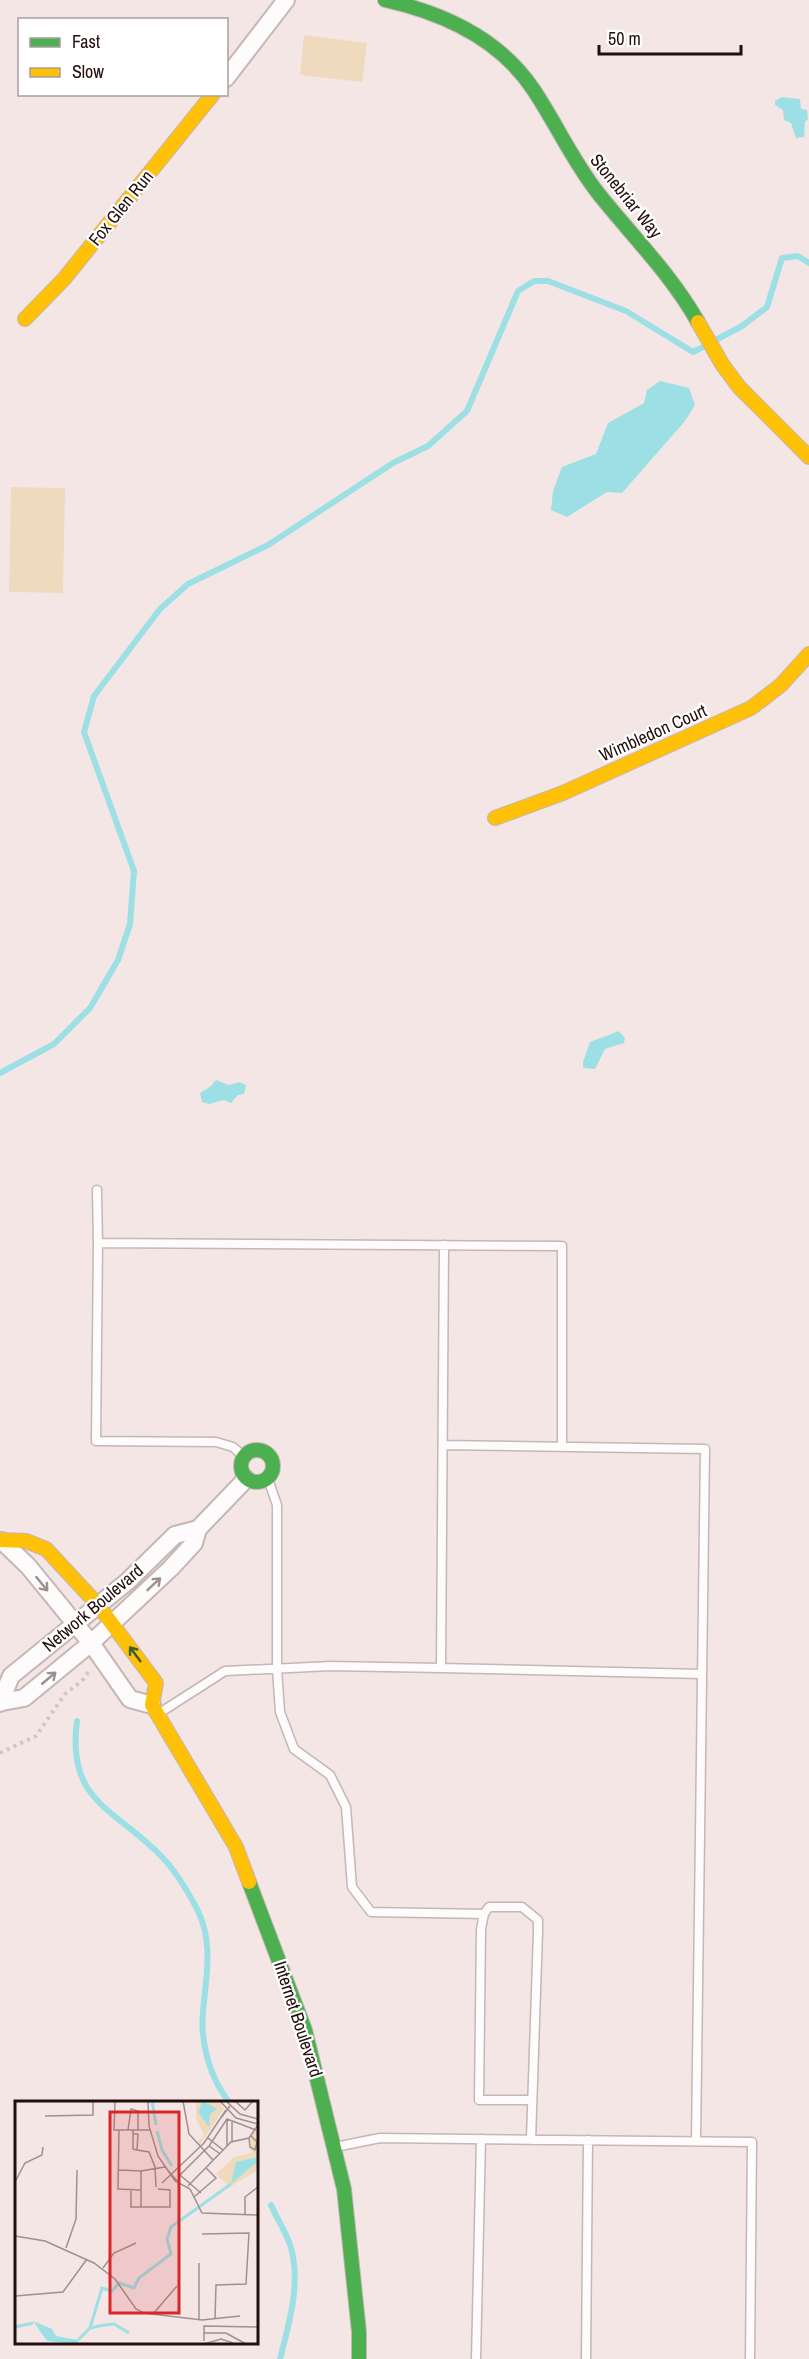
<svg xmlns="http://www.w3.org/2000/svg" width="809" height="2359" font-family="'Archivo Narrow',sans-serif">
	<style>
		.green { fill: #f0dabe }
		.water { fill: #9ce0e6 }
		.lines { fill: none; stroke-linecap: round; stroke-linejoin: round }
		.stream { stroke: #9ce0e6; stroke-width: 6 }
		.lane-casing { stroke: #c6b6b5; stroke-width: 11 }
		.street-casing { stroke: #c6b6b5; stroke-width: 20 }
		.fast-casing { stroke: #c6b6b5; stroke-width: 16 }
		.slow-casing { stroke: #c6b6b5; stroke-width: 16 }
		.path { stroke: #cdc6c6; stroke-width: 4; stroke-dasharray: 3 4.5; stroke-linecap: butt }
		.lane { stroke: #fdfbfb; stroke-width: 8 }
		.street { stroke: #fdfbfb; stroke-width: 16 }
		.fast { stroke: #4caf50; stroke-width: 14 }
		.slow { stroke: #ffc107; stroke-width: 14 }
		.oneway { stroke: #9a9090 }
		.oneway2 { stroke: #375e2e }
		.labels { text-anchor: middle; stroke-width: 4.5; stroke-linejoin: round; paint-order: stroke }
		.street-label { font-size: 18px; fill: #220e0d; stroke: #fff }
		.inset-river { fill: none; stroke: #9ce0e6; stroke-width: 3 }
		.inset-road { fill: none; stroke: #a0908f; stroke-width: 1.5 }
		.view { fill: #d62828; fill-opacity: 0.15; stroke: #d62828; stroke-width: 3 }
		.inset-edge { fill: none; stroke: #220e0d; stroke-width: 3 }
	</style>
	<rect width="100%" height="100%" fill="#f4e6e5"/>
	<path class="green" d="M304 35 367 43 362 82 300 75Z
		M11 487 65 488 63 593 9 592Z"/>
	<path class="water" d="M782 97 800 99 801 109 807 110 808 119 805 122 804 137 796 138 791 123 784 120 783 110 775 105V101Z
		M660 381 689 388 695 405 685 421 622 493 607 492 567 517 551 510 553 491 562 467 596 454 608 423 644 403 647 390Z
		M619 1031 625 1038 624 1043 605 1049 595 1069 583 1068V1062L590 1042Z
		M216 1080 229 1085 239 1082 246 1085 244 1094 238 1095 231 1103 224 1100 209 1104 202 1102 200 1093 211 1086Z"/>
	<g class="lines">
		<path class="stream" d="M714 341 742 326 767 307 782 258 798 256 809 263
			M0 1073 54 1044 90 1008 118 960 130 924 134 871 84 732 94 696 160 609 188 584 268 545 393 463 428 446 467 411 518 291 534 281H548L626 311 693 352 705 346
			M77 1721C66 1802 116 1809 161 1856 176 1871 187 1890 197 1909 214 1942 206 1977 203 2012 200 2043 210 2078 229 2102
			M271 2205C277 2219 287 2233 291 2248 301 2283 289 2324 280 2359"/>
		<g class="lane-casing">
			<path id="lane" d="M97 1190 98 1243
				M443 1445 705 1449 696 2141
				M244 1457 233 1447 216 1442 96 1441 98 1243 562 1246V1447
				M268 1479 277 1505V1669L280 1712 294 1749 330 1775 346 1807 352 1887 371 1912 484 1914
				M441 1668 702 1674
				M158 1714 225 1671 331 1666 441 1668 444 1245
				M531 2140 538 1932V1920L522 1907H489L484 1914 481 1929 479 2100H532
				M335 2147 380 2138 752 2142 750 2359
				M476 2359 481 2139
				M586 2359 588 2140"/>
		</g>
		<g class="street-casing">
			<path id="street" d="M226 78 286 0
				M2 1541 28 1566 91 1643 130 1699 152 1705
				M2 1702 24 1698 91 1643 171 1568 194 1543 198 1529 246 1479
				M0 1703 11 1676 128 1581 175 1535 198 1529"/>
		</g>
		<g class="fast-casing">
			<path id="fast" d="M385 0C443 13 499 38 533 89 556 123 572 160 598 193 632 236 671 274 698 322
				M241 1466a16 16 0 1 1 32 0a16 16 0 1 1-32 0Z
				M249 1882 305 2030 344 2189 359 2332V2359"/>
		</g>
		<g class="slow-casing">
			<path id="slow" d="M25 319 64 279 213 94
				M698 322 722 364 739 387 809 457
				M495 818 563 793 751 708 781 685 809 654
				M0 1540 26 1541 46 1549 98 1605 156 1683 152 1705 236 1847 249 1882"/>
		</g>
		<path class="path" d="M0 1753 36 1736 65 1694 82 1681 89 1671"/>
		<use href="#lane" class="lane"/>
		<use href="#street" class="street"/>
		<use href="#fast" class="fast"/>
		<use href="#slow" class="slow"/>
	</g>
	<defs><path id="oneway-shaft" d="M-6 0H5M1.5-3L5.5 0L1.5 3" fill="none" stroke-width="1.6" stroke-linecap="round" stroke-linejoin="round" transform="scale(1.5)"/></defs>
	<g class="oneway">
		<use href="#oneway-shaft" transform="translate(42 1584) rotate(51)"/>
		<use href="#oneway-shaft" transform="translate(154 1584) rotate(-43)"/>
		<use href="#oneway-shaft" transform="translate(49 1678) rotate(-40)"/>
	</g>
	<use class="oneway2" href="#oneway-shaft" transform="translate(135 1654) rotate(-127)"/>
	<g class="labels">
		<g class="street-label">
			<text transform="translate(626 196) rotate(51)" y="6">Stonebriar Way</text>
			<text transform="translate(121 208) rotate(-51)" y="6">Fox Glen Run</text>
			<text transform="translate(653 733) rotate(-24)" y="6">Wimbledon Court</text>
			<text transform="translate(93 1608) rotate(-40)" y="6">Network Boulevard</text>
			<text transform="translate(298 2019) rotate(72)" y="6">Internet Boulevard</text>
		</g>
	</g>
	<g transform="translate(15 2101)">
		<rect width="243" height="243" fill="#f4e6e5"/>
		<path d="M181 0H204L209 8 184 45 182 42 189 34 181 18ZM243 27V69L215 86 201 73 219 56 236 52 234 37Z" fill="#f0dabe"/>
		<path d="M188 0 202 8 195 13 194 26 183 11ZM243 56V60L216 83 221 61ZM18 220 37 228 41 235 63 239V243L32 240Z" fill="#9ce0e6"/>
		<path class="inset-river" d="M137 0 141 24M142 30 147 49 157 65M0 226 18 222M75 227 87 187 97 190 104 182 119 187 124 177 156 153 152 138 156 126 216 83M63 239 75 227 89 224 99 223 114 232"/>
		<path class="inset-road" d="M100 0 99 29H135M133 0 134 25 143 55 160 80 175 88 187 112 243 114M168 0 174 33 198 59M205 0 221 17 243 23M211 0 225 13 243 18M220 0 230 9 238 0M30 15 78 14V0M217 21V40M202 22 215 5M104 29 103 88 126 89M113 29 116 8 123 10V29M118 33H123L122 49 118 48V29M193 37 208 49M234 37 235 46 240 49 242 41 236 35M194 45 212 18 241 29M212 46V18M122 49 134 51 140 66 141 86M151 67 163 81M104 69 126 70M0 81 10 62 27 54 28 46M147 82 189 42 211 9M173 85 216 41 234 37 243 24M116 89V106H155V89L143 88M186 92 165 74 194 45 204 52M179 96 201 77 191 67M126 106V70L150 66M230 114V96L243 86M187 133 234 132 231 183 201 184 200 218M0 135 30 140 79 162 100 178 121 208 129 212 187 219 225 215M51 147 61 118 62 69M88 167 99 152 121 142M0 195 48 191 72 158M138 213 162 185M184 219V162M189 232H211L231 243M189 240V225L243 226M189 243 206 238 218 242"/>
		<path class="view" d="M95 11H164V212H95Z"/>
		<rect width="243" height="243" class="inset-edge"/>
	</g>
	<rect x="18" y="18" width="210" height="78" fill="#ffffff" stroke="#a79f9e" stroke-width="1.5"/>
	<rect x="30" y="38" width="30" height="9" fill="#4caf50" stroke="#a79f9e" stroke-width="1.5"/>
	<text x="72" y="48" font-size="18" fill="#220e0d">Fast</text>
	<rect x="30" y="68" width="30" height="9" fill="#ffc107" stroke="#a79f9e" stroke-width="1.5"/>
	<text x="72" y="78" font-size="18" fill="#220e0d">Slow</text>
	<path d="M599 45v9h142v-9" fill="none" stroke="#220e0d" stroke-width="3"/>
	<text x="608" y="45" font-size="18" fill="#220e0d" stroke="#ffffff" stroke-width="4.5" paint-order="stroke">50 m</text>
</svg>
